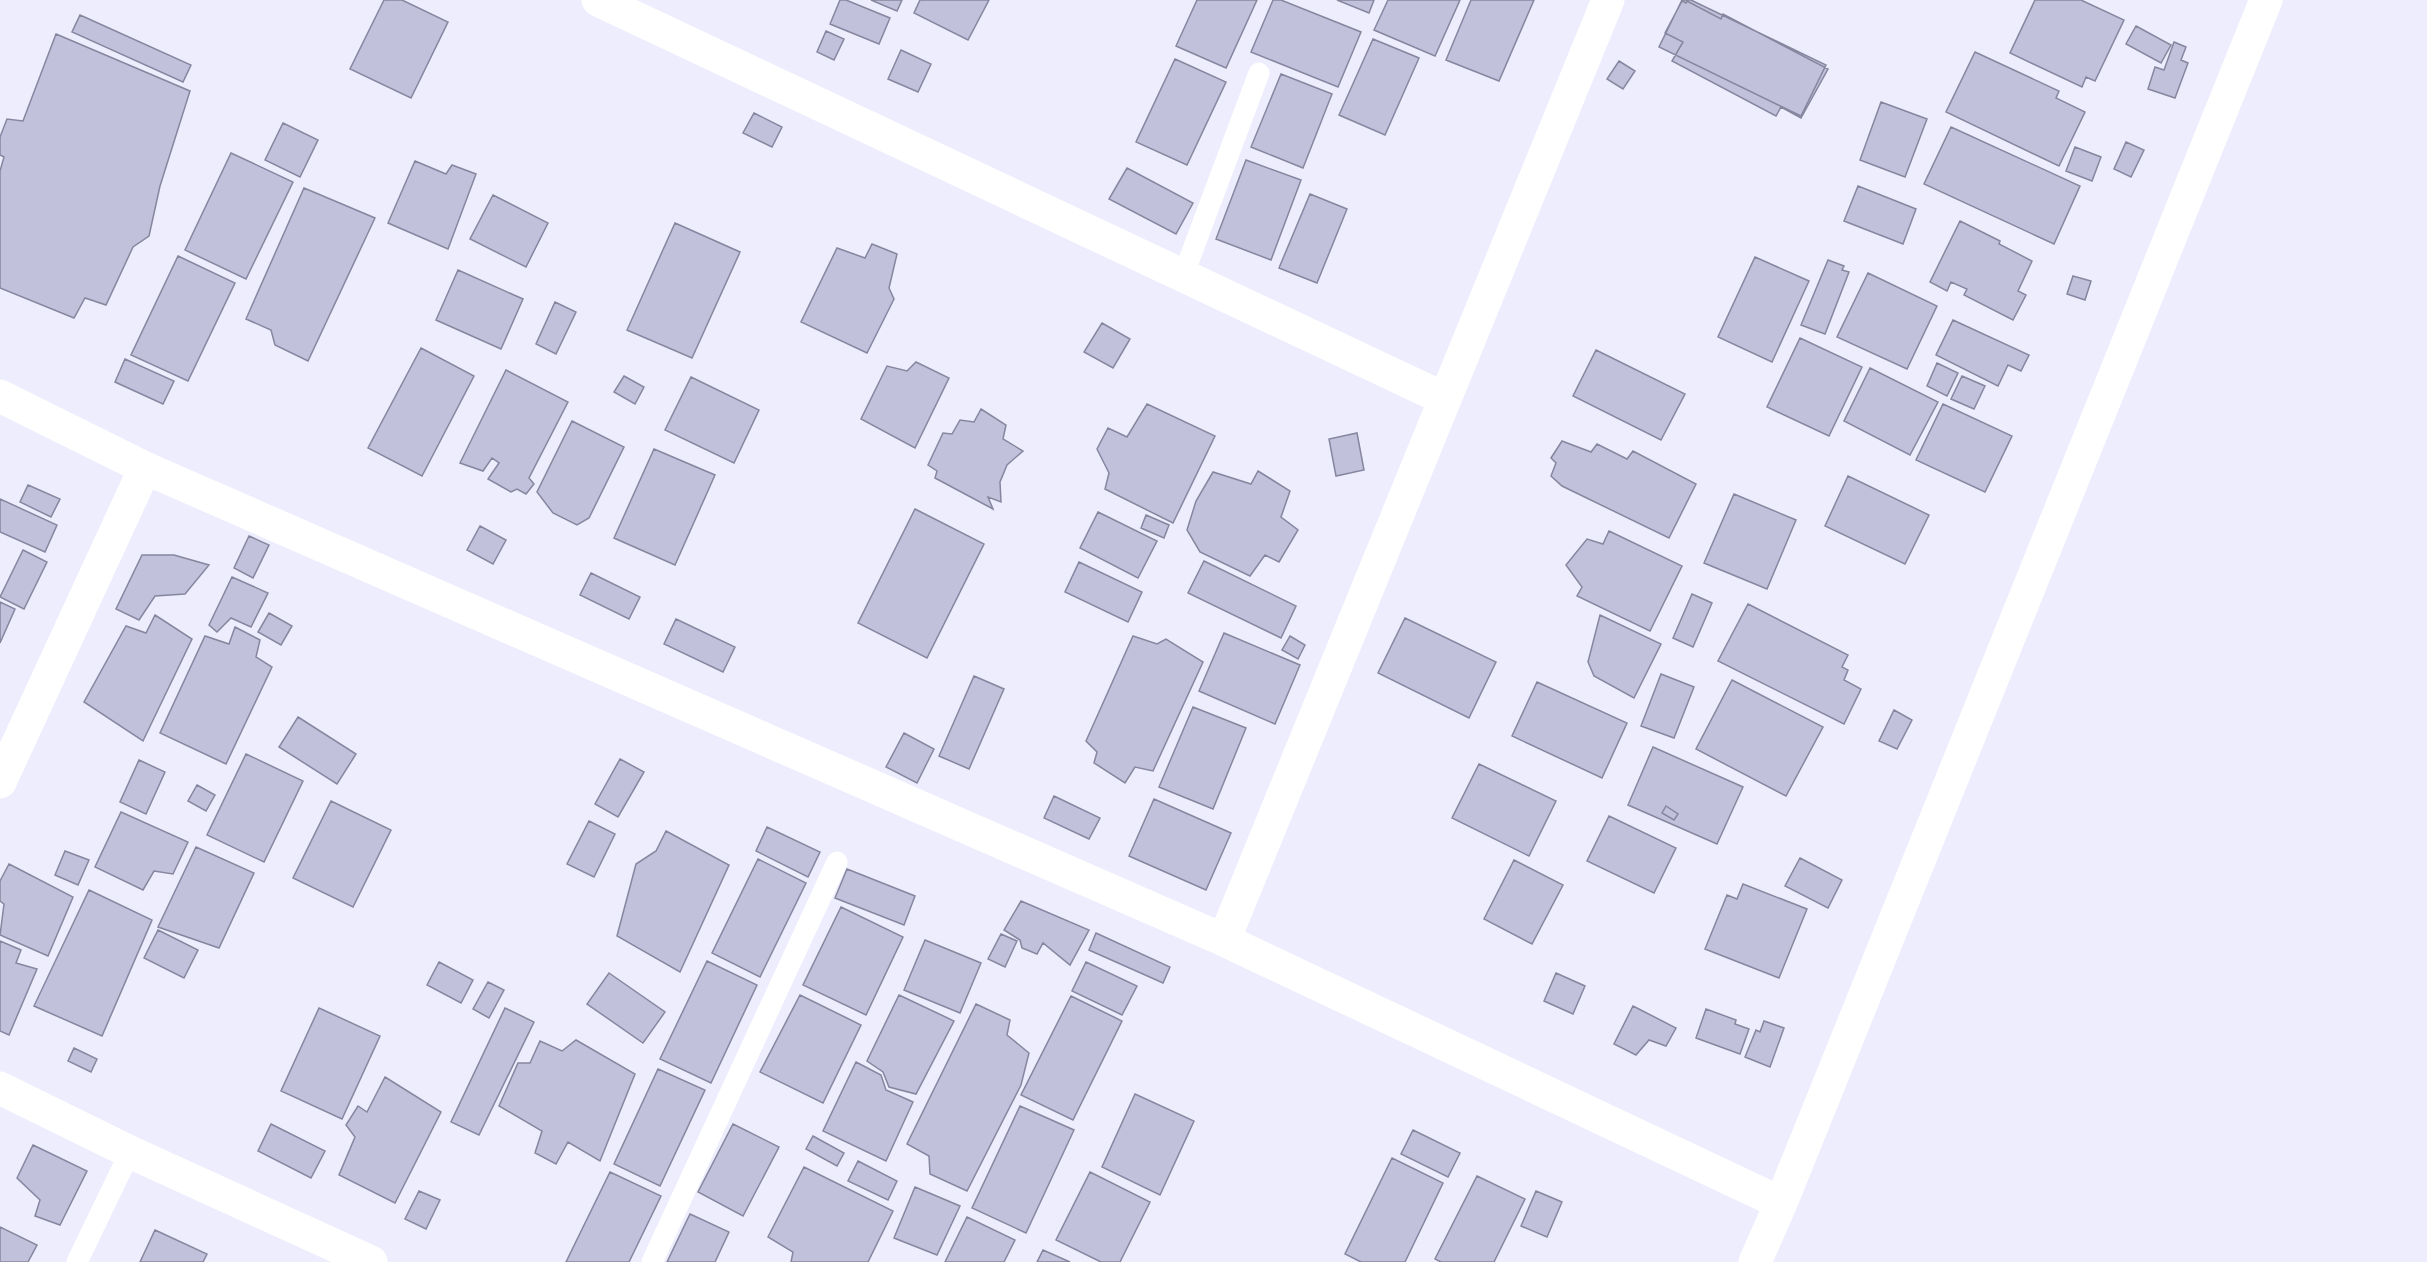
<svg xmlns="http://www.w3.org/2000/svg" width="2427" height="1262" font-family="'Fira Sans',sans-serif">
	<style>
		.building { fill: #c1c1dc; stroke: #86869f; stroke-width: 1.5 }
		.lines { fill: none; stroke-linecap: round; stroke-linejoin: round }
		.service { stroke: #fff; stroke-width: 21 }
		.minor { stroke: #fff; stroke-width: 33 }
	</style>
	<rect width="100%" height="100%" fill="#ededfe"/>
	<path class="building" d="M384 0H402L448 22 411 98 350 69Z
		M840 0H846L890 18 879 44 830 24Z
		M871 0H902L897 11Z
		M920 0H989L968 40 914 13Z
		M1197 0H1257L1226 68 1176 46Z
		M1273 0H1281L1361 32 1338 87 1251 52Z
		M1337 0H1374L1369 13Z
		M1388 0H1460L1435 56 1374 30Z
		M1471 0H1534L1499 81 1446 60Z
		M1682 0H1691L1826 65 1801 116 1659 47Z
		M2035 0H2081L2124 20 2095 81 2086 77 2082 87 2010 53Z
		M1682 1 1686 3 1687 1 1721 19 1723 14 1828 69 1801 118 1781 107 1776 116 1672 61 1683 42 1665 33Z
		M80 15 191 65 183 82 72 32Z
		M2136 26 2171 45 2161 63 2126 44Z
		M826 31 844 39 834 60 817 52Z
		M56 34 190 91 160 186 149 236 133 247 106 305 85 298 74 318 0 288V171L4 157 0 155V137L7 119 23 121Z
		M1373 39 1419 58 1385 135 1339 115Z
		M2174 42 2186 47 2181 60 2188 63 2175 98 2148 89 2155 67 2164 70Z
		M901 50 931 64 918 92 888 79Z
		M1975 52 2059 91 2056 98 2085 112 2059 166 1946 112Z
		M1175 59 1226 82 1187 165 1136 142Z
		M1619 61 1635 71 1623 89 1607 79Z
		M1281 74 1332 94 1303 168 1251 147Z
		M1881 102 1927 119 1905 177 1860 160Z
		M754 113 782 127 772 147 743 133Z
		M283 123 318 140 300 177 265 160Z
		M1951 127 2080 186 2054 244 1924 184Z
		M2126 142 2144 150 2131 177 2114 169Z
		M2075 147 2101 157 2092 181 2066 171Z
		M231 153 293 182 246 279 185 250Z
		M1246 160 1301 180 1271 260 1216 239Z
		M415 161 446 174 452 165 476 174 448 249 388 223Z
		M1127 168 1193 203 1176 234 1109 199Z
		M1858 186 1916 209 1903 244 1844 221Z
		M304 188 375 218 308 361 275 345 271 330 246 319Z
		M1310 194 1347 209 1317 283 1279 268Z
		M493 195 548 223 526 267 470 239Z
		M1960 221 2000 241 1999 244 2032 261 2018 291 2026 295 2013 320 1964 295 1967 289 1951 282 1947 291 1930 282Z
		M675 223 740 252 692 358 627 330Z
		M872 244 897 254 889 288 894 299 867 353 801 322 837 248 865 258Z
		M178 256 235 283 188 381 131 355Z
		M1755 257 1809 281 1772 362 1718 337Z
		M1828 260 1844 266 1842 270 1849 272 1825 334 1801 325Z
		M458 270 523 299 501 349 436 320Z
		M1868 273 1937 306 1907 369 1837 337Z
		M2073 276 2091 281 2085 300 2067 294Z
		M555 302 576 312 556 354 536 344Z
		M1953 320 2029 355 2021 371 2008 365 1998 386 1936 355Z
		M1102 323 1130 339 1113 368 1084 352Z
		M1800 338 1862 367 1829 436 1767 407Z
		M421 348 474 376 422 476 368 448Z
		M1596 350 1685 394 1661 440 1573 396Z
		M125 359 174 381 163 404 115 382Z
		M916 362 949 378 915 448 861 419 887 366 907 371Z
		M1937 363 1958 373 1947 396 1927 386Z
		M1870 368 1938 402 1910 455 1844 421Z
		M506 370 568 402 529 478 534 484 526 494 517 489 511 492 488 479 499 463 492 458 483 471 460 463Z
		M624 376 644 387 635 404 614 392Z
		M1962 376 1985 386 1974 409 1951 399Z
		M691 377 759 410 734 463 665 430Z
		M1147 404 1215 436 1173 523 1105 489 1109 473 1097 449 1108 428 1127 437Z
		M1943 404 2012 436 1985 492 1916 460Z
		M981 409 1006 425 1003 439 1023 451 1007 465 1000 482 1001 502 988 497 993 509 935 478 937 471 928 465 943 433 952 434 960 420 974 422Z
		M572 421 624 447 589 518 577 525 553 513 537 492Z
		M1357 433 1364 470 1336 476 1329 439Z
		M1562 441 1591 452 1597 444 1627 459 1633 451 1696 484 1669 538 1562 486 1551 476 1556 463 1551 458Z
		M654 449 715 475 675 565 614 538Z
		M1258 471 1290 491 1281 517 1298 530 1279 562 1265 555 1250 576 1200 552 1187 530 1196 501 1213 472 1251 484Z
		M1848 476 1929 515 1905 564 1825 526Z
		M28 485 60 499 51 517 20 502Z
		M1734 494 1796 520 1767 589 1704 563Z
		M0 499 57 525 45 552 0 532Z
		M915 509 984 544 927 658 858 623Z
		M1098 512 1157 541 1138 578 1080 548Z
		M1146 515 1169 525 1164 538 1141 528Z
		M480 526 506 540 493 564 467 550Z
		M1609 531 1682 566 1650 631 1577 596 1582 587 1566 565 1587 539 1603 544Z
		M249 536 269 545 253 578 234 568Z
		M23 550 47 562 24 609 0 597Z
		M142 555H174L209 565 185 594 155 596 139 620 116 609Z
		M1204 561 1296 606 1281 638 1188 593Z
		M1079 562 1142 592 1128 622 1065 592Z
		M591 573 640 597 629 619 580 595Z
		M232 577 268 593 251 627 231 618 217 632 209 625Z
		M1692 594 1712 603 1693 647 1673 638Z
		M0 602 15 609 0 643Z
		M1748 604 1848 655 1842 667 1848 670 1844 680 1861 689 1844 724 1718 661Z
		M269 613 292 626 281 645 258 632Z
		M155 615 192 639 143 741 84 702 126 626 146 633Z
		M1600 615 1661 644 1634 698 1594 676 1588 662Z
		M1405 618 1496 662 1469 718 1378 673Z
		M676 619 735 647 723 672 664 644Z
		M235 627 260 640 256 657 272 667 226 764 160 733 205 636 229 644Z
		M1224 633 1300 665 1275 724 1199 691Z
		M1133 636 1157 644 1166 639 1203 662 1153 771 1135 767 1125 783 1094 763 1097 752 1086 741Z
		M1290 636 1305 645 1298 659 1282 650Z
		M1661 674 1694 687 1674 738 1641 726Z
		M974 676 1004 689 969 769 939 756Z
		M1732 680 1823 727 1786 796 1696 749Z
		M1537 682 1627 723 1602 778 1512 736Z
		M1193 707 1246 728 1213 809 1159 787Z
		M1894 710 1912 720 1897 749 1879 741Z
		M298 717 356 754 337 784 279 747Z
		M904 733 934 749 917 783 886 767Z
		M1653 747 1743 787 1717 844 1628 805Z
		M246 754 303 781 264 862 207 835Z
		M620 759 644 772 618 817 595 804Z
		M139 760 165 772 146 814 120 802Z
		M1479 764 1556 801 1529 856 1452 818Z
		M197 785 215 795 206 811 188 801Z
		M1054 796 1100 818 1089 839 1044 818Z
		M1154 799 1231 833 1206 890 1129 856Z
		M331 801 391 830 353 907 293 878Z
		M1666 806 1678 814 1674 820 1662 813Z
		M121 812 188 842 173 874 154 871 143 890 95 867Z
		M1609 816 1676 848 1654 893 1587 861Z
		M589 821 615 834 594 877 567 864Z
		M767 827 820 852 808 877 756 851Z
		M666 831 729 865 680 972 617 936 636 864 656 851Z
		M196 847 254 873 219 948 158 927Z
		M65 851 89 860 78 885 55 875Z
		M1800 858 1842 880 1828 908 1785 886Z
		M758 859 806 883 760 977 712 953Z
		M1514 860 1563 885 1532 944 1484 919Z
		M9 864 73 897 48 956 0 935 4 904 0 901V881Z
		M847 869 915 896 904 925 835 898Z
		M1743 884 1807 909 1779 978 1705 949 1727 895 1737 899Z
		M89 890 152 920 102 1036 34 1006Z
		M1021 901 1089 930 1070 965 1043 943 1037 954 1022 948 1020 940 1004 930Z
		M841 907 903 937 866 1015 803 985Z
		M158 930 198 950 184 978 144 958Z
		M1096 933 1170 967 1163 983 1089 950Z
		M1001 934 1017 941 1005 967 988 959Z
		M925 940 981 963 960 1013 904 990Z
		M0 941 21 950 16 963 37 969 9 1035 0 1031Z
		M707 961 757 985 711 1083 660 1059Z
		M439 962 473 980 461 1003 427 985Z
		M1086 962 1137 986 1122 1015 1072 991Z
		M609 973 665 1012 643 1043 587 1004Z
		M1556 973 1585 986 1573 1014 1544 1001Z
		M488 982 504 990 489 1018 473 1009Z
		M800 995 861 1025 823 1103 760 1072Z
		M899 995 954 1021 916 1094 889 1087 883 1072 867 1061Z
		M1071 996 1122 1021 1073 1120 1021 1095Z
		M976 1004 1010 1020 1007 1035 1029 1053 1021 1085 967 1191 930 1174 929 1156 907 1144Z
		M1633 1006 1676 1028 1666 1046 1649 1040 1636 1055 1614 1044Z
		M319 1008 380 1036 342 1119 281 1091Z
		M505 1008 534 1022 479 1135 451 1122Z
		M1706 1009 1736 1020 1735 1024 1749 1029 1740 1054 1696 1038Z
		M1764 1021 1784 1028 1770 1067 1745 1057 1756 1030 1760 1032Z
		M576 1040 635 1074 600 1161 568 1142 556 1164 535 1153 542 1131 499 1106 518 1063H530L540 1041 562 1051Z
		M74 1048 97 1059 91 1072 68 1061Z
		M856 1062 881 1075 886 1090 913 1102 886 1161 823 1131Z
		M658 1069 705 1090 660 1186 614 1164Z
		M385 1077 441 1112 395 1203 339 1175 355 1137 346 1125 358 1106 367 1112Z
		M1135 1094 1194 1121 1160 1195 1102 1167Z
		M1020 1106 1074 1130 1026 1233 972 1208Z
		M271 1124 325 1151 311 1178 258 1151Z
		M733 1124 779 1147 743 1216 698 1192Z
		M1413 1130 1460 1153 1448 1177 1401 1154Z
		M813 1136 844 1153 837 1166 806 1149Z
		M33 1145 87 1171 60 1225 35 1216 40 1200 17 1178Z
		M1392 1158 1443 1183 1405 1262H1361L1345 1254Z
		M858 1161 897 1181 888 1200 848 1181Z
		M804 1167 893 1211 868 1262H791L793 1252 768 1237Z
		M610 1172 661 1196 629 1262H566Z
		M1090 1172 1150 1202 1120 1262H1101L1056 1240Z
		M1477 1176 1525 1199 1494 1262H1441L1435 1259Z
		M915 1187 960 1206 937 1255 894 1238Z
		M419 1191 440 1200 426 1229 405 1219Z
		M1536 1191 1562 1202 1547 1237 1521 1226Z
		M690 1214 729 1232 715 1262H667Z
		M967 1217 1015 1240 1004 1262H945Z
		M0 1227 37 1245 28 1262H0Z
		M155 1230 207 1254 203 1262H140Z
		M1043 1250 1070 1262H1037Z"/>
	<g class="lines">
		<path class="service" d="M1183 276 1259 73
			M77 1262 130 1152
			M652 1262 837 862"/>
		<path class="minor" d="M598 0 1445 399
			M0 396 145 468 1224 940 1781 1203
			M0 782 145 468
			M1224 940 1608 0
			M0 1088 130 1152 371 1262
			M1755 1262 1781 1203 2266 0"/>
	</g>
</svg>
